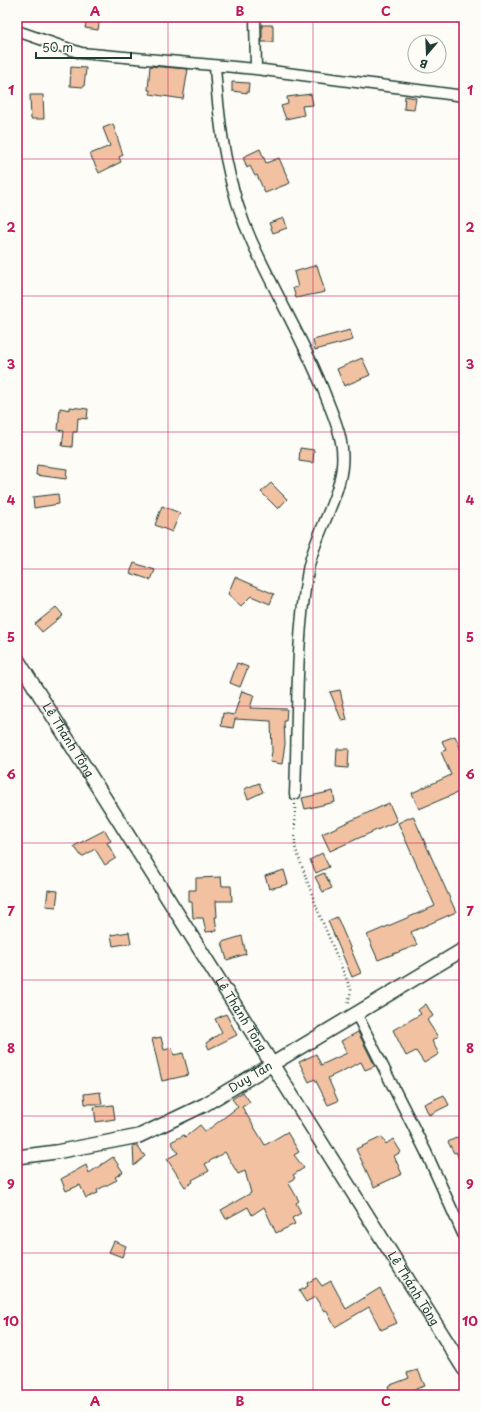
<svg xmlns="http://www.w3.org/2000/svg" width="481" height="1412" font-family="'Playpen Sans',sans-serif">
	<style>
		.building { fill: #f2c1a2; stroke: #1f3d34 }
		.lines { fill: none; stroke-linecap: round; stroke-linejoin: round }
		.minor-casing { stroke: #1f3d34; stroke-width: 13 }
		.tertiary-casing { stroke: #1f3d34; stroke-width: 16 }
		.path { stroke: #1f3d34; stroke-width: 2.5; stroke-dasharray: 1 3; stroke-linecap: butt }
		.minor { stroke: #fdfcf7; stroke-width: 10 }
		.tertiary { stroke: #fdfcf7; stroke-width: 13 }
		.grid { fill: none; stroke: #c2185b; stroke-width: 1; stroke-opacity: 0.55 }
		.labels { text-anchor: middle; stroke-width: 3.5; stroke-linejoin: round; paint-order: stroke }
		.street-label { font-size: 12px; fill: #1f3d34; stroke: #fdfcf7 }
		.neatline { fill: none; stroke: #c2185b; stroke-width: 1.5 }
		.grid-label { font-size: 13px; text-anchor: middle; font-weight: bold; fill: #c2185b }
	</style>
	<rect width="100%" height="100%" fill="#fdfcf7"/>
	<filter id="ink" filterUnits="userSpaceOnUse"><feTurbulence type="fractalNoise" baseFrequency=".025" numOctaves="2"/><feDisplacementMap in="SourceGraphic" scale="8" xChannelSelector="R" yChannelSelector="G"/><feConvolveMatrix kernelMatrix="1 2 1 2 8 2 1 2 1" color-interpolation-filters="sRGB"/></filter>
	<g filter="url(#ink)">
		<path class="building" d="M87 17H100L98 30 85 28Z
			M262 25H273V42H262Z
			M150 66 188 69 183 99 150 94V90H148Z
			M71 67 86 68 84 87 70 86Z
			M232 82 249 83 248 93 232 91Z
			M311 94 313 105 302 106 304 115 286 119 281 106 288 104 287 97Z
			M30 95H43L44 119H31Z
			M405 96 416 98 414 110 404 109Z
			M113 124 123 155 119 157 121 162 99 173 90 154 110 146 103 128Z
			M260 149 266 163 279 158 290 183 265 193 257 175 255 176 250 166 247 168 243 157Z
			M284 218 287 228 273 233 269 223Z
			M317 265 325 292 296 298 293 288 298 287 294 272Z
			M350 330 353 340 315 350 313 340Z
			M362 358 370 375 344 386 337 369Z
			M70 407 88 409 87 419 78 418 77 432H73L72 447 62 446 64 431 58 430 60 408 70 410Z
			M300 448 314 450 313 463 299 461Z
			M37 465 67 469 66 479 36 475Z
			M271 483 287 499 278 509 261 492Z
			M58 494 59 504 34 508 33 497Z
			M162 506 180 513 172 532 155 525Z
			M134 563 155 570 151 580 130 573Z
			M235 577 274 594 270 604 251 596 241 606 228 594Z
			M56 607 63 615 42 632 35 624Z
			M237 663 248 667 240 687 230 683Z
			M340 690 347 720 342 721 330 692Z
			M242 691 254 695 250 708 287 709 286 721H284L285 744 282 764 270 762 272 752 271 721 235 719 233 728 221 726 223 713 234 715Z
			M455 736 464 756V790L419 809 412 793 451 775 441 752 446 750 442 741Z
			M337 749H349L348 768 336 767Z
			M259 783 263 792 248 799 244 789Z
			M333 791 335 802 305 809 302 798Z
			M389 803 397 821 330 851 322 834Z
			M413 816 456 912 411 932 417 945 378 960 367 935 435 906 398 823Z
			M105 830 111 841 107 843 116 858 105 865 95 849 82 857 74 846Z
			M322 853 329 867 316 873 310 860Z
			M284 870 288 884 269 889 265 876Z
			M324 873 332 888 323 892 315 877Z
			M221 877 222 886H231L232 901H216L217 917H215L217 931 206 932 203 918H193L192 902H189V890H196V878Z
			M48 890 58 891 56 907 46 906Z
			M337 917 361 973 352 977 328 921Z
			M129 932 131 943 113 946 111 935Z
			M242 936 246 954 227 960 222 942Z
			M426 1004 433 1016 427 1020 438 1037 432 1041 439 1054 424 1063 416 1051 406 1056 393 1030 421 1014 418 1010Z
			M226 1014 237 1035 209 1049 206 1043 222 1032 215 1019Z
			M358 1032 375 1066 365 1070 361 1062 328 1078 338 1101 328 1105 315 1079 309 1082 299 1062 316 1054 321 1065 347 1053 341 1041Z
			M161 1037 164 1050 172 1048 174 1055 183 1053 189 1075 162 1081 152 1039Z
			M100 1092 102 1104H85L84 1094Z
			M243 1092 250 1102 242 1107 265 1145 287 1132 299 1152 294 1155 304 1168 293 1175 295 1178 288 1182 299 1201 296 1203 301 1213 292 1218 295 1224 276 1233 264 1207 252 1215 248 1207 226 1219 221 1210 251 1193 245 1171 238 1174 225 1152 205 1164 209 1171 192 1180 193 1182 185 1187 167 1159 178 1153 171 1142 184 1135 185 1137 200 1125 205 1131 209 1129 238 1107 232 1099Z
			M444 1095 449 1105 429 1115 424 1104Z
			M113 1105 115 1119 96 1122 94 1107Z
			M464 1134V1170L456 1152 454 1153 448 1142Z
			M382 1137 386 1144 393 1139 401 1152 394 1156 402 1174 374 1187 356 1149Z
			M133 1145H136L145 1156 134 1166Z
			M113 1157 123 1172 115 1177 117 1180 97 1190 98 1193 86 1198 80 1185 66 1191 61 1179 86 1165 89 1173Z
			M114 1241 126 1246 122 1257 109 1252Z
			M316 1278 322 1286 331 1281 346 1309 380 1288 397 1323 381 1330 369 1307 335 1327 326 1310 324 1311 315 1297 306 1302 299 1291 308 1286 307 1283Z
			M418 1370 425 1386 406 1392 407 1395H391L388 1386 409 1378 407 1373Z"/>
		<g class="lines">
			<g class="minor-casing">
				<path id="minor" d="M255 17 256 69
					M17 31 81 53 256 69 464 96
					M215 66C219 127 227 189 253 244 277 297 308 348 328 402 333 415 339 429 341 442 350 487 316 527 308 570 295 643 298 720 295 794
					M356 1013 426 1152 463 1234"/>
			</g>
			<g class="tertiary-casing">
				<g id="tertiary">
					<path id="s1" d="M17 659 464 1369"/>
					<path id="s2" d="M17 1157 56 1152 139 1136 204 1105 464 949"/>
				</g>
			</g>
			<path class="path" d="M295 804V847L318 911 351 990 348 1005"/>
			<use href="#minor" class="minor"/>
			<use href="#tertiary" class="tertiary"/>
		</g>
	</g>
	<path class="grid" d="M168 17V1395M313 17V1395M17 159H464M17 296H464M17 432H464M17 569H464M17 706H464M17 843H464M17 980H464M17 1116H464M17 1253H464"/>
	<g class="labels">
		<g class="street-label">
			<text dy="4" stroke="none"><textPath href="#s1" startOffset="96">Lê Thánh Tông</textPath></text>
			<text dy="4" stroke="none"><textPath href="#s1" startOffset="420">Lê Thánh Tông</textPath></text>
			<text dy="4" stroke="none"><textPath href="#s2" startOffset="250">Duy Tân</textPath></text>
			<text dy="4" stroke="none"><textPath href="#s1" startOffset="744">Lê Thánh Tông</textPath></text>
		</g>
	</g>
	<rect width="481" height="1412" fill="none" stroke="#fdfcf7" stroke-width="44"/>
	<g transform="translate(427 54) rotate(199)"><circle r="19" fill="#fdfcf7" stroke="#a4b0a9"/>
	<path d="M0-3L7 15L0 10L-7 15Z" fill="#1f3d34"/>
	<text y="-6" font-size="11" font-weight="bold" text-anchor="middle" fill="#1f3d34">B</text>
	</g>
	<path d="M36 52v6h95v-6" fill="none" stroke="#1f3d34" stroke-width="2"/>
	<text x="42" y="52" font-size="12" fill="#1f3d34" stroke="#fdfcf7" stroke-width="3" paint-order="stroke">50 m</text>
	<rect x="22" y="22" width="437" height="1368" class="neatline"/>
	<g class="grid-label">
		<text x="95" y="16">A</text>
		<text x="240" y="16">B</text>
		<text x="386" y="16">C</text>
		<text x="11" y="95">1</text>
		<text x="470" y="95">1</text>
		<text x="11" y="232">2</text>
		<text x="470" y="232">2</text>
		<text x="11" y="369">3</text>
		<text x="470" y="369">3</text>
		<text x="11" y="505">4</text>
		<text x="470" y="505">4</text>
		<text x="11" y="642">5</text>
		<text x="470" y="642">5</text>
		<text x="11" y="779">6</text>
		<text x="470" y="779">6</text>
		<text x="11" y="916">7</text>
		<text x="470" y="916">7</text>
		<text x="11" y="1053">8</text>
		<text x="470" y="1053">8</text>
		<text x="11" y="1189">9</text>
		<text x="470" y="1189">9</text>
		<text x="11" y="1326">10</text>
		<text x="470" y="1326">10</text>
		<text x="95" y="1406">A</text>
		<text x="240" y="1406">B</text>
		<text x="386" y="1406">C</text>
	</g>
</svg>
